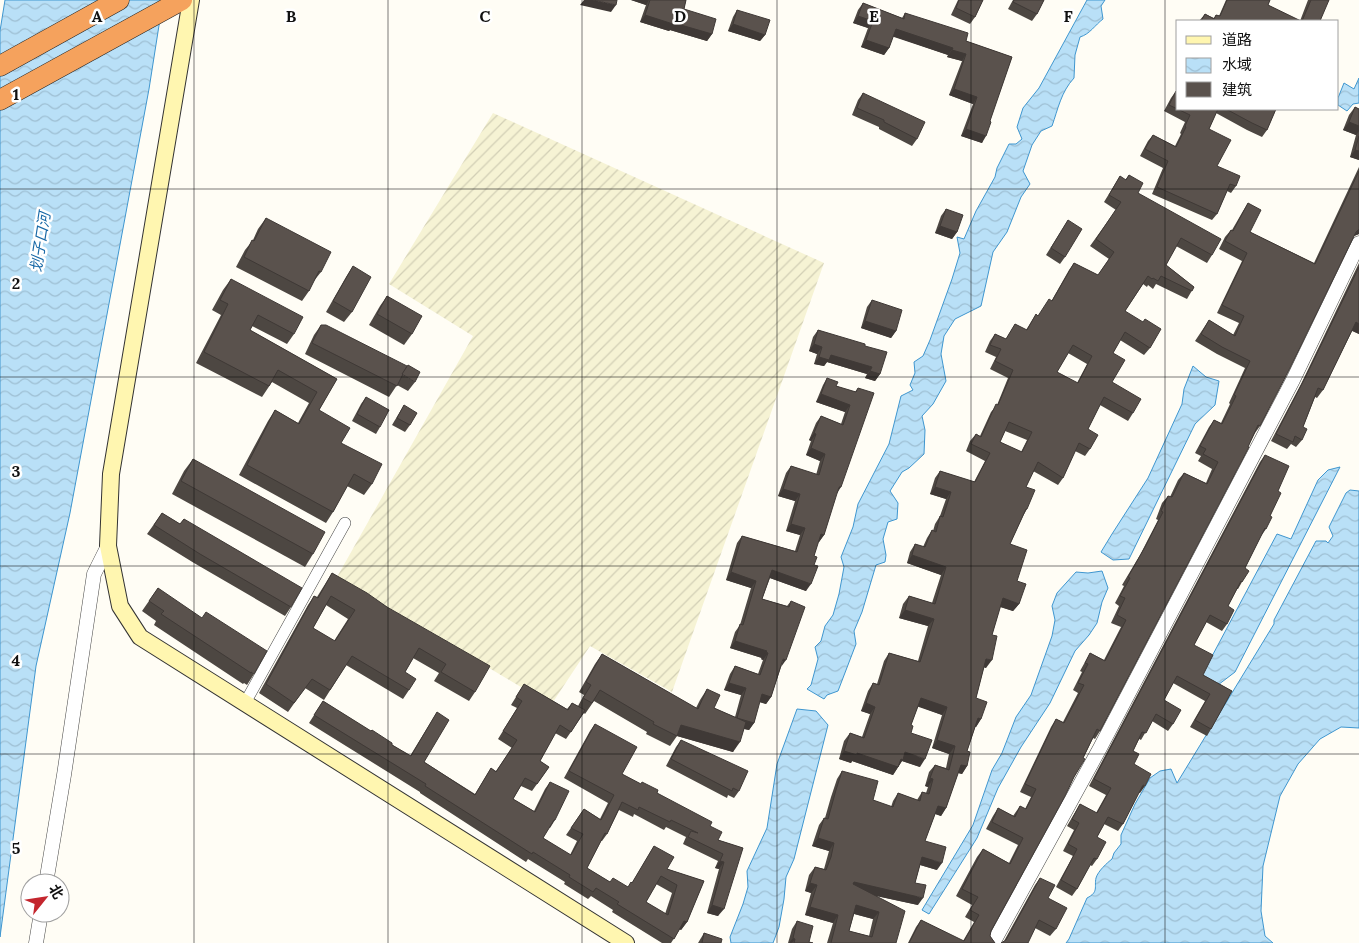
<svg xmlns="http://www.w3.org/2000/svg" width="1359" height="943" viewBox="0 0 1359 943" font-family="Lora,'Noto Sans SC',serif">
  <style>
    .farmland { fill: url(#farmland-furrows) }
    .water { fill: url(#water-waves); stroke: #3f96cf }
    .lines { fill: none; stroke-linecap: round; stroke-linejoin: round }
    .minor-casing { stroke: #444; stroke-width: 12 }
    .tertiary-casing { stroke: #444; stroke-width: 15 }
    .secondary-casing { stroke: #333; stroke-width: 18 }
    .motorway-casing { stroke: #222; stroke-width: 21 }
    .minor { stroke: #fff; stroke-width: 11 }
    .tertiary { stroke: #fff; stroke-width: 14 }
    .secondary { stroke: #fff6b0; stroke-width: 16 }
    .motorway { stroke: #f5a25d; stroke-width: 20 }
    .wall { fill: #4d4742; fill-rule: evenodd }
    .shaded-wall { fill: #3f3936 }
    .building { fill: #5a524d; stroke: #3f3936; fill-rule: evenodd }
    .grid { fill: none; stroke: #111; stroke-width: 1; stroke-opacity: 0.55 }
    .labels { text-anchor: middle; dominant-baseline: central; stroke-width: 5; stroke-linejoin: round; paint-order: stroke }
    .water-label { font-size: 15px; font-style: italic; fill: #1768a6; stroke: #fff }
    .grid-label { font-size: 16px; text-anchor: middle; font-weight: bold; fill: #111; stroke: #fff; stroke-width: 5; stroke-linejoin: round; paint-order: stroke }
  </style>
  <defs>
    <pattern id="farmland-furrows" width="10" height="10" patternUnits="userSpaceOnUse" patternTransform="scale(1.25)"><rect width="10" height="10" fill="#f6f3d4"/><path d="M-1 1l2-2M0 10L10 0M9 11l2-2" fill="none" stroke="#d2cfb5"/></pattern>
    <pattern id="water-waves" width="16" height="10" patternUnits="userSpaceOnUse" patternTransform="scale(1.25)"><rect width="16" height="10" fill="#b9e0f7"/><path d="M0 5q4-4 8 0t8 0" fill="none" stroke="#9ebfd3"/></pattern>
  </defs>
  <rect width="100%" height="100%" fill="#fffdf5"/>
  <polygon class="farmland" points="493,113 824,263 672,692 590,646 551,705 337,577 473,336 389,284"/>
  <g class="water">
    <polygon points="5,0 163,0 149,89 70,513 36,666 0,937 0,31"/>
    <path d="M1087 0H1105L1101 6 1103 19C1095 25 1090 34 1080 37L1075 55 1074 78C1061 92 1058 109 1052 126L1041 131 1032 145 1023 171 1030 184 1021 197 1007 232 993 252 981 306 955 319 944 336 941 354 946 381 933 404 922 416 925 430 924 454 909 468 902 472 890 491 898 503 897 519 888 522 883 539 886 555 885 562 876 565 862 612 854 631 856 644 838 691 827 695 824 699 807 689 811 685 818 659 815 647 821 641 825 626 833 615 839 594 844 567 841 557 853 527 858 504 889 444 901 396 913 390 910 385 915 373 914 362 923 356 930 340 952 279 960 253 957 237 964 239 976 211 995 177 997 168 1009 144H1016L1022 139 1017 127 1023 108 1039 88Z"/>
    <polygon points="1359,78 1359,103 1353,104 1347,111 1338,105 1338,98 1344,83 1354,89"/>
    <polygon points="1193,366 1206,377 1219,381 1215,405 1195,424 1129,559 1113,560 1101,552 1112,534 1148,478 1182,404 1184,389"/>
    <polygon points="1340,467 1235,672 1214,688 1202,675 1277,534 1291,539 1318,480 1328,470"/>
    <path d="M1350 490 1359 491V728L1341 727 1320 739 1298 764 1280 796 1263 866 1261 911 1265 936 1273 943H1066L1069 939 1087 898C1099 892 1094 887 1096 878 1098 871 1107 863 1112 859L1114 853 1121 844V835L1135 804 1150 778 1160 771 1171 769 1177 783 1274 624V620L1316 541H1326L1328 543 1333 536 1329 527 1346 493Z"/>
    <polygon points="1102,571 1108,588 1102,602 1097,623 1089,635 1075,651 1050,703 1021,747 998,788 977,838 929,914 922,910 973,825 992,770 1002,753 1016,717 1031,695 1052,636 1055,620 1052,606 1057,593 1076,572 1088,573"/>
    <polygon points="797,709 816,711 828,725 794,859 786,877 784,899 779,927 773,943 731,943 730,937 743,904 748,887 747,871 767,828 777,764"/>
  </g>
  <g class="lines">
    <defs>
      <polyline id="minor" points="245,703 345,523"/>
      <g id="tertiary">
        <polyline points="46,883 64,775 94,574 108,546"/>
        <polyline points="36,943 41,913"/>
        <polyline points="993,943 1100,748 1293,380 1359,243"/>
      </g>
      <polyline id="secondary" points="191,0 111,474 108,546 120,606 140,637 626,943"/>
      <g id="motorway">
        <polyline points="0,66 119,0"/>
        <polyline points="0,100 182,0"/>
      </g>
    </defs>
    <use href="#minor" class="minor-casing"/>
    <use href="#tertiary" class="tertiary-casing"/>
    <use href="#secondary" class="secondary-casing"/>
    <use href="#motorway" class="motorway-casing"/>
    <use href="#minor" class="minor"/>
    <use href="#tertiary" class="tertiary"/>
    <use href="#secondary" class="secondary"/>
    <use href="#motorway" class="motorway"/>
  </g>
  <g class="wall">
    <polygon points="631,0 686,0 684,9 712,34 707,41 670,30 669,31 640,22 646,5"/>
    <polygon points="958,0 983,0 975,17 970,24 951,15"/>
    <polygon points="1013,0 1044,0 1037,14 1032,21 1008,9"/>
    <polygon points="1226,0 1270,0 1268,5 1300,21 1308,0 1329,0 1327,3 1320,21 1199,21 1205,14 1214,18 1216,15 1219,16"/>
    <polygon points="863,3 902,18 905,13 966,41 1012,57 982,143 961,136 973,104 949,95 962,61 947,57 948,55 893,36 889,48 884,55 861,47 868,28 853,23 858,10"/>
    <polygon points="737,10 765,35 760,41 728,31 733,17"/>
    <polygon points="1176,91 1178,109 1276,109 1267,130 1262,137 1247,130 1216,113 1209,129 1217,166 1236,186 1231,193 1227,191 1217,214 1212,220 1152,194 1163,168 1140,156 1148,141 1153,135 1175,146 1181,134 1180,133 1185,122 1164,111 1171,98"/>
    <polygon points="863,93 917,139 912,146 879,129 879,127 852,115 858,100"/>
    <polygon points="1355,107 1359,109 1359,160 1350,157 1356,135 1343,130 1349,115"/>
    <polygon points="1359,167 1359,234 1354,236 1260,426 1255,433 1100,731 1095,739 1093,738 1074,777 991,931 990,936 995,943 908,943 916,927 921,920 963,941 974,922 965,917 972,905 956,896 977,857 983,849 1009,863 1018,845 986,829 993,816 998,808 1013,816 1020,806 1025,809 1031,797 1020,792 1051,727 1056,719 1063,722 1078,693 1073,690 1082,672 1080,671 1090,653 1104,660 1121,627 1111,623 1119,606 1115,603 1124,586 1122,585 1140,555 1158,520 1156,519 1162,503 1168,496 1170,497 1178,480 1184,473 1206,483 1212,469 1198,461 1201,456 1195,453 1209,427 1214,420 1221,423 1230,404 1229,403 1245,368 1217,354 1195,341 1209,320 1233,335 1239,323 1217,313 1242,261 1219,249 1225,237 1231,230 1232,230 1243,211 1248,203 1250,232 1314,263"/>
    <path d="M1129 175 1138 193 1212 255 1207 263 1176 246 1166 265 1194 287 1187 299 1156 284 1153 289 1148 285 1147 287 1143 284 1125 311 1150 348 1144 355 1120 340 1113 353 1112 382 1133 413 1128 421 1100 405 1088 429 1090 449 1085 456 1075 451 1063 478 1058 485 1033 471 1026 487 1027 509 1023 516 1010 544 1017 581 1019 604 1013 611 1000 607 992 635 986 668 984 667 976 698 981 719 976 727H975L967 751V766L962 774 958 773 946 808 941 816 935 814 925 841 937 870 920 865 915 883 918 905 877 896 896 943H827L833 923 805 915 811 893 805 891 809 875 815 867 824 869 829 851 812 846 819 825 824 818H825L831 797 837 779 842 771 873 800 891 807 893 801 898 793 917 800 922 792 926 793 928 787 925 786 929 772 935 765 946 768 949 754 932 748 942 715 918 706 911 725V733L920 767 902 761 893 775 852 761 851 763 839 759 844 741 850 733 862 737 870 714 861 711 868 691 873 683 877 684 884 661 889 653 918 661 928 626 899 618 903 604 909 596 932 603 941 575 907 563 910 552 915 544 923 547 927 538 932 530 933 531 935 524 940 516 946 499 930 494 935 478 940 471 974 482 985 461 966 451 970 441 976 434 980 436 991 412 997 405 1008 378 990 369 996 357 985 352 990 341 995 334 1006 339 1015 324 1026 330 1036 314 1038 316 1052 300 1069 270 1074 263 1098 275 1109 259 1090 246 1116 210 1104 202 1120 176 1125 180ZM1068 353 1087 364 1077 383 1057 372ZM1005 431 1027 440 1021 452 1000 442ZM854 914 873 919 869 936 849 931Z"/>
    <polygon points="946,209 957,232 952,239 935,233 941,216"/>
    <polygon points="266,218 321,272 313,282 309,291 302,301 236,267 245,250 253,240 258,229"/>
    <polygon points="1068,220 1065,257 1060,264 1046,255"/>
    <polygon points="1359,263 1359,334 1352,331 1323,390 1317,398 1315,397 1303,427 1302,440 1296,447 1291,444 1287,449 1271,441 1301,384"/>
    <polygon points="353,266 352,312 344,322 326,312 346,277"/>
    <polygon points="231,279 294,334 287,344 252,326 250,330 337,379 319,410 341,443 372,484 364,495 347,486 333,512 326,523 239,475 268,421 275,410 298,423 309,403 272,382 262,397 196,363 221,315 212,310 223,290"/>
    <polygon points="387,296 412,334 404,345 369,325 380,306"/>
    <polygon points="872,300 896,331 891,338 861,328 867,307"/>
    <polygon points="321,325 415,382 408,391 397,385 389,397 305,354 314,335"/>
    <polygon points="818,330 865,346 880,374 875,381 865,378 867,374 827,362 824,366 814,364 817,354 809,351 813,337"/>
    <path d="M827 378 836 386 855 392 858 388 836 494 824 535 819 542H818L814 556V565L806 591 770 578 762 599 787 606 791 601 781 667 771 697 766 704 759 702 754 723 749 730 744 729 733 752 677 736 670 746 646 734 647 732 594 701 585 714 584 713 566 739 555 733 540 761 549 767 532 791 521 786 513 799 534 811 545 789 550 782 555 820 550 828 549 827 543 838 570 855 577 841 566 835 584 809 600 819 608 803 564 778 590 731 595 724 622 774 657 793 710 826 718 840 743 848 718 916 707 913 719 869 715 868 718 861 683 844 686 837 666 827 664 830 634 814 633 817 619 810 607 834 602 841H601L587 868 610 882 628 887 632 883 654 846 667 869 704 881 687 922 681 930 680 929 671 943H662L612 912 613 910 591 896 588 899 564 884 565 882 528 859 526 862 420 793V792L309 723 323 701 410 756 437 712 424 762 475 794 491 768 496 771 512 748 498 739 517 708 511 705 524 684 567 709 572 703 578 706 584 695 579 692 595 664 602 654 696 708 700 700 707 689 714 708 735 717 741 695 724 690 730 674 735 666 758 674 763 660 761 659 762 658 730 648 735 632 740 625 751 588 726 580 737 543 742 536 795 551 800 535 786 531 795 501 778 496 786 473 791 466 816 475 820 461 806 455 811 441 809 440 816 423 821 416 841 424 845 412 816 402 823 385ZM656 884 672 893 665 914 646 902Z"/>
    <polygon points="366,397 380,427 376,434 352,421 361,404"/>
    <polygon points="404,405 410,425 405,432 392,425"/>
    <polygon points="1265,455 1278,491 1266,529 1261,536 1245,568 1242,582 1238,589 1237,589 1228,606 1227,624 1222,631 1206,622 1194,645 1203,675 1232,691 1211,729 1207,736 1190,727 1205,701 1173,683 1164,700 1173,724 1168,731 1152,721 1141,740 1139,739 1133,751 1134,764 1140,793 1139,792 1123,824 1118,831 1104,824 1097,837 1097,859 1092,866 1090,865 1077,889 1072,896 1056,887 1073,856 1063,851 1074,830 1067,826 1080,804 1096,813 1106,795 1089,786 1260,462"/>
    <polygon points="193,459 313,554 305,567 172,494 184,471"/>
    <polygon points="162,513 180,524 184,519 291,607 285,616 194,563 147,534"/>
    <path d="M332 573 387 607 475 692 469 701 434 681 439 673 413 658 405 672 409 690 403 699 346 665 324 700 305 688 288 712 259 693 308 605 314 596 317 597ZM326 605 348 619 334 641 313 628Z"/>
    <polygon points="158,588 254,674 247,685 244,683 243,684 154,625 156,621 142,611"/>
    <polygon points="681,740 739,791 734,798 728,795 727,798 666,766 676,747"/>
    <polygon points="1040,878 1048,898 1056,929 1050,936 1035,928 1004,941 1035,885"/>
    <polygon points="797,921 809,942 813,943 788,943 792,929"/>
    <polygon points="704,933 721,943 698,943"/>
  </g>
  <g class="shaded-wall">
    <polygon points="584,0 593,0 616,5 611,12 580,5"/>
    <polygon points="631,0 649,0 646,5"/>
    <polygon points="645,15 674,23 712,34 707,41 670,30 669,31 640,22"/>
    <polygon points="858,16 873,21 868,28 853,23"/>
    <polygon points="733,24 765,35 760,41 728,31"/>
    <polygon points="896,29 953,48 948,55 891,36"/>
    <polygon points="866,40 889,48 884,55 861,47"/>
    <polygon points="952,50 966,54 962,61 947,57"/>
    <polygon points="954,89 977,97 973,104 949,95"/>
    <polygon points="1349,122 1359,126 1359,131 1356,135 1343,130"/>
    <polygon points="966,129 986,136 982,143 961,136"/>
    <polygon points="1355,150 1359,151 1359,160 1350,157"/>
    <polygon points="940,226 957,232 952,239 935,233"/>
    <polygon points="1359,229 1359,234 1354,236"/>
    <polygon points="865,321 896,331 891,338 861,328"/>
    <polygon points="1356,322 1359,324 1359,334 1351,330"/>
    <polygon points="814,344 822,347 817,354 809,351"/>
    <polygon points="831,355 872,367 867,374 827,362 824,366 814,364 819,357"/>
    <polygon points="870,371 880,374 875,381 865,378"/>
    <polygon points="821,394 850,405 845,412 816,402"/>
    <polygon points="814,433 816,434 811,441 809,440"/>
    <polygon points="811,448 825,454 820,461 806,455"/>
    <polygon points="839,487 841,487 836,495"/>
    <polygon points="935,487 951,492 946,499 930,494"/>
    <polygon points="783,489 800,494 795,501 778,496"/>
    <polygon points="791,524 805,528 800,535 786,531"/>
    <polygon points="821,534 824,535 819,542 816,541"/>
    <polygon points="912,555 946,567 941,575 907,563"/>
    <polygon points="772,570 811,584 806,591 767,577"/>
    <polygon points="731,572 756,581 751,588 726,580"/>
    <polygon points="1003,598 1019,604 1013,611 998,606"/>
    <polygon points="905,610 934,619 928,626 899,618"/>
    <polygon points="735,641 767,651 762,658 730,648"/>
    <polygon points="766,652 768,653 763,660 761,659"/>
    <polygon points="783,659 786,660 781,667"/>
    <polygon points="986,659 992,660 986,668 980,666"/>
    <polygon points="729,683 746,688 741,695 724,690"/>
    <polygon points="762,694 771,697 766,704 757,701"/>
    <polygon points="921,698 947,707 942,715 916,706"/>
    <polygon points="866,703 875,707 870,714 861,711"/>
    <polygon points="978,718 981,719 976,727 972,726"/>
    <polygon points="737,719 754,723 749,730 732,726"/>
    <polygon points="681,725 740,742 733,752 677,736"/>
    <polygon points="937,740 955,746 949,754 932,748"/>
    <polygon points="844,751 857,753 905,752 925,759 920,767 902,761 893,775 852,761 851,763 839,759"/>
    <polygon points="961,765 967,766 962,774 955,772"/>
    <polygon points="930,778 933,779 928,787 925,786"/>
    <polygon points="1143,785 1145,786 1140,793 1138,792"/>
    <polygon points="938,806 946,808 941,816 933,813"/>
    <polygon points="818,838 834,843 829,851 812,846"/>
    <polygon points="922,857 942,863 937,870 917,864"/>
    <polygon points="720,861 724,862 719,869 715,868"/>
    <polygon points="854,882 923,898 918,905 848,890"/>
    <polygon points="810,883 817,885 811,893 805,891"/>
    <polygon points="712,905 724,909 718,916 707,913"/>
    <polygon points="856,905 879,912 873,919 851,913"/>
    <polygon points="810,907 838,915 833,923 805,915"/>
    <polygon points="684,921 687,922 681,930 679,929"/>
    <polygon points="793,938 795,939 792,943 789,943"/>
  </g>
  <g class="building">
    <polygon points="593,0 617,0 616,5"/>
    <polygon points="650,0 686,0 684,9 716,19 712,34 674,23 673,24 645,15"/>
    <polygon points="959,0 983,0 975,17 956,8"/>
    <polygon points="1014,0 1044,0 1037,14 1013,2"/>
    <polygon points="1227,0 1270,0 1268,5 1301,21 1201,21 1205,14 1214,19 1216,15 1220,16"/>
    <polygon points="1311,0 1329,0 1320,21 1302,21"/>
    <polygon points="863,3 904,19 905,13 968,33 966,41 1012,57 990,121 991,122 986,136 966,129 977,97 954,89 966,54 952,50 953,48 896,29 889,48 866,40 873,21 858,16"/>
    <polygon points="737,10 770,20 765,35 733,24"/>
    <polygon points="1176,91 1178,92 1178,109 1218,109 1209,129 1231,140 1217,166 1240,176 1236,186 1230,184 1217,214 1157,187 1168,161 1145,149 1153,135 1176,147 1186,127 1185,126 1190,115 1169,105"/>
    <polygon points="863,93 925,122 917,139 884,122 884,120 857,108"/>
    <polygon points="1355,107 1359,109 1359,126 1349,122"/>
    <polygon points="1226,109 1276,109 1267,130 1252,123"/>
    <polygon points="1359,136 1359,151 1355,150"/>
    <polygon points="1359,171 1359,229 1356,232 1290,368 1260,426 1258,425 1248,447 1249,447 1100,731 1097,729 1083,758 1085,759 1074,777 1065,796 991,931 990,936 995,943 909,943 921,920 964,941 979,915 970,910 978,897 962,889 983,849 1010,864 1023,838 992,822 998,808 1015,817 1020,806 1026,809 1036,789 1025,784 1056,719 1064,723 1084,685 1078,683 1088,664 1085,663 1090,653 1105,661 1126,620 1117,615 1125,598 1120,596 1130,578 1128,577 1145,547 1163,512 1161,511 1168,496 1172,497 1184,473 1207,484 1218,462 1203,454 1206,449 1200,446 1214,420 1222,424 1236,396 1234,395 1250,361 1222,347 1201,334 1209,320 1235,336 1244,316 1222,305 1247,253 1225,241 1231,230 1233,231 1248,203 1261,210 1250,232 1315,264"/>
    <path d="M1129 175 1143 183 1138 193 1221 239 1212 255 1181 238 1166 265 1194 287 1192 291 1161 276 1158 281 1153 278 1152 279 1148 276 1125 311 1143 322 1145 319 1161 329 1150 348 1125 332 1113 353 1125 360 1112 382 1141 399 1133 413 1104 397 1088 429 1098 435 1090 449 1079 443 1063 478 1038 462 1026 487 1035 490 1027 509H1026L1010 544 1027 550 1017 581 1026 584 1019 604 1003 598 992 635 997 636 992 660 986 659 976 698 987 702 981 719 978 718 967 751 970 752 967 766 961 765 946 808 938 806 925 841 946 847 942 863 922 857 915 883 926 885 923 898 854 882 853 884 905 911 896 943H831L838 915 810 907 817 885 810 883 815 867 826 870 831 857 834 843 818 838 824 818 828 819 836 790 842 771 878 781 873 800 893 807 898 793 920 801 922 792 929 794 933 779 930 778 935 765 949 770 955 746 937 740 947 707 921 698 911 725 913 726 911 733 932 740 925 759 905 752 903 760 901 759 898 767 857 753V755L844 751 850 733 864 738 875 707 866 703 873 683 879 685 889 653 920 662 934 619 905 610 909 596 935 604 946 567 912 555 915 544 925 547 932 530 936 532 940 516 943 517 951 492 935 487 940 471 975 482 990 453 971 444 976 434 981 437 996 404 998 405 1013 370 995 361 1001 349 990 345 995 334 1006 339 1015 324 1027 330 1036 314 1038 316 1049 299 1052 301 1074 263 1098 275 1114 252 1096 239 1121 202 1109 195 1120 176 1126 180ZM1073 345 1092 356 1078 383 1057 372ZM1009 422 1032 432 1022 452 1000 442ZM856 905 879 912 872 937 849 931Z"/>
    <polygon points="946,209 963,215 957,232 940,226"/>
    <polygon points="266,218 331,252 321,272 319,271 309,291 244,257 252,240 254,241"/>
    <polygon points="1068,220 1082,229 1065,257 1051,248"/>
    <polygon points="353,266 371,277 352,312 333,301"/>
    <polygon points="1359,267 1359,324 1356,322 1323,390 1318,388 1303,427 1307,429 1302,440 1295,436 1293,442 1276,434 1306,376"/>
    <polygon points="231,279 303,317 294,334 258,315 250,330 337,379 319,410 350,428 341,443 382,464 372,484 354,474 333,512 247,465 275,410 299,424 317,392 278,370 269,386 204,352 228,304 220,300"/>
    <polygon points="387,296 422,316 412,334 377,314"/>
    <polygon points="872,300 902,310 896,331 865,321"/>
    <polygon points="321,325 326,325 407,366 397,386 312,343"/>
    <polygon points="818,330 865,344 865,346 887,352 880,374 870,371 872,367 831,355 829,360 819,357 822,347 814,344"/>
    <polygon points="408,365 420,372 415,382 402,374"/>
    <polygon points="827,378 838,382 836,386 856,392 858,388 874,393 841,487 839,487 824,535 821,534 814,556 817,557 814,565 818,566 811,584 772,570 762,599 789,607 791,601 805,607 786,660 783,659 771,697 762,694 754,723 737,718 746,688 729,683 735,666 760,675 768,653 766,652 767,651 735,641 740,624 743,625 756,581 731,572 742,536 797,552 805,528 791,524 800,494 783,489 791,466 819,475 825,454 811,448 816,434 814,433 821,416 843,425 850,405 821,394"/>
    <polygon points="366,397 389,410 380,427 357,414"/>
    <polygon points="404,405 417,413 410,425 397,418"/>
    <polygon points="1265,455 1289,466 1278,491 1281,493 1270,516 1272,517 1266,529 1265,528 1245,568 1249,571 1242,582 1241,581 1228,606 1234,610 1227,624 1210,615 1194,645 1213,655 1203,675 1232,691 1211,729 1195,720 1210,694 1177,676 1164,700 1181,710 1173,724 1156,714 1146,733 1142,732 1133,751 1139,754 1134,764 1151,774 1145,786 1143,785 1123,824 1108,817 1097,837 1106,842 1097,859 1094,858 1077,889 1061,880 1077,849 1068,844 1079,823 1072,819 1080,804 1097,813 1111,788 1094,779"/>
    <polygon points="193,459 325,532 313,554 181,481"/>
    <polygon points="162,513 180,524 184,519 302,588 291,607 200,554 154,525"/>
    <path d="M332 573 367 593 387 607 490 666 475 692 441 672 446 664 419 648 405 672 416 679 409 690 352 656 330 690 312 679 294 703 266 684 314 596 318 598ZM331 596 355 610 335 641 313 628Z"/>
    <polygon points="158,588 202,618 206,612 267,651 254,674 251,672 251,673 161,614 164,611 149,601"/>
    <polygon points="602,654 698,709 707,689 720,695 714,708 746,722 740,742 681,725 677,736 653,724 654,722 600,690 592,703 583,698 591,685 586,682"/>
    <path d="M524 684 568 710 572 703 585 710 571 732 560 725 540 761 549 767 537 784 525 778 513 799 535 812 550 782 569 791 555 820H554L543 838 571 855 583 834 571 828 584 809 601 820 614 795 569 771 595 724 637 747 622 774 641 784 642 782 658 790 657 793 712 822 710 826 722 832 718 840 743 848 724 909 712 905 724 862 720 861 723 854 688 837 691 831 698 833 671 820 670 822 639 807 638 810 622 802 607 834 605 833 587 868 610 882 613 878 628 887 631 882 632 883 654 846 674 857 667 869 704 881 687 922 684 921 674 939 617 904 619 902 596 888 593 892 569 877 570 875 533 852 532 854 425 786 426 784 314 715 323 701 371 731 372 730 392 743V745L411 756 437 712 449 720 424 762 475 795 491 768 496 772 517 740 503 731 522 701 516 697ZM661 876 677 885 668 915 646 902Z"/>
    <polygon points="681,740 748,771 739,791 733,788 732,791 671,759"/>
    <polygon points="1040,878 1055,885 1048,898 1067,908 1056,929 1039,920 1028,943 1001,943 1006,940"/>
    <polygon points="797,921 813,926 809,942 813,943 794,943 795,939 793,938"/>
    <polygon points="704,933 722,939 721,943 702,943"/>
  </g>
  <path class="grid" d="M194 0V943M388 0V943M582 0V943M777 0V943M971 0V943M1165 0V943M0 189H1359M0 377H1359M0 566H1359M0 754H1359"/>
  <g class="labels">
    <g class="water-label">
      <text transform="translate(40 242) rotate(-81)">划子口河</text>
    </g>
  </g>
  <g class="grid-label">
    <text x="97" y="22">A</text>
    <text x="291" y="22">B</text>
    <text x="485" y="22">C</text>
    <text x="680" y="22">D</text>
    <text x="874" y="22">E</text>
    <text x="1068" y="22">F</text>
    <text x="16" y="100">1</text>
    <text x="16" y="289">2</text>
    <text x="16" y="477">3</text>
    <text x="16" y="666">4</text>
    <text x="16" y="854">5</text>
  </g>
  <rect x="1176" y="20" width="162" height="90" fill="#ffffff" stroke="#a0a0a0"/>
  <rect x="1186" y="36" width="25" height="8" fill="#fff6b0" stroke="#a0a0a0"/>
  <text x="1222" y="45" font-size="15" fill="#111111">道路</text>
  <rect x="1186" y="58" width="25" height="15" fill="url(#water-waves)" stroke="#a0a0a0"/>
  <text x="1222" y="70" font-size="15" fill="#111111">水域</text>
  <rect x="1186" y="82" width="25" height="15" fill="#5a524d" stroke="#a0a0a0"/>
  <text x="1222" y="95" font-size="15" fill="#111111">建筑</text>
  <g transform="translate(45 898) rotate(60)"><circle r="24" fill="#ffffff" stroke="#a0a0a0"/>
  <path d="M0-4L9 19L0 12L-9 19Z" fill="#c4262e"/>
  <text y="-8" font-size="14" font-weight="bold" text-anchor="middle" fill="#111111">北</text>
  </g>
</svg>
